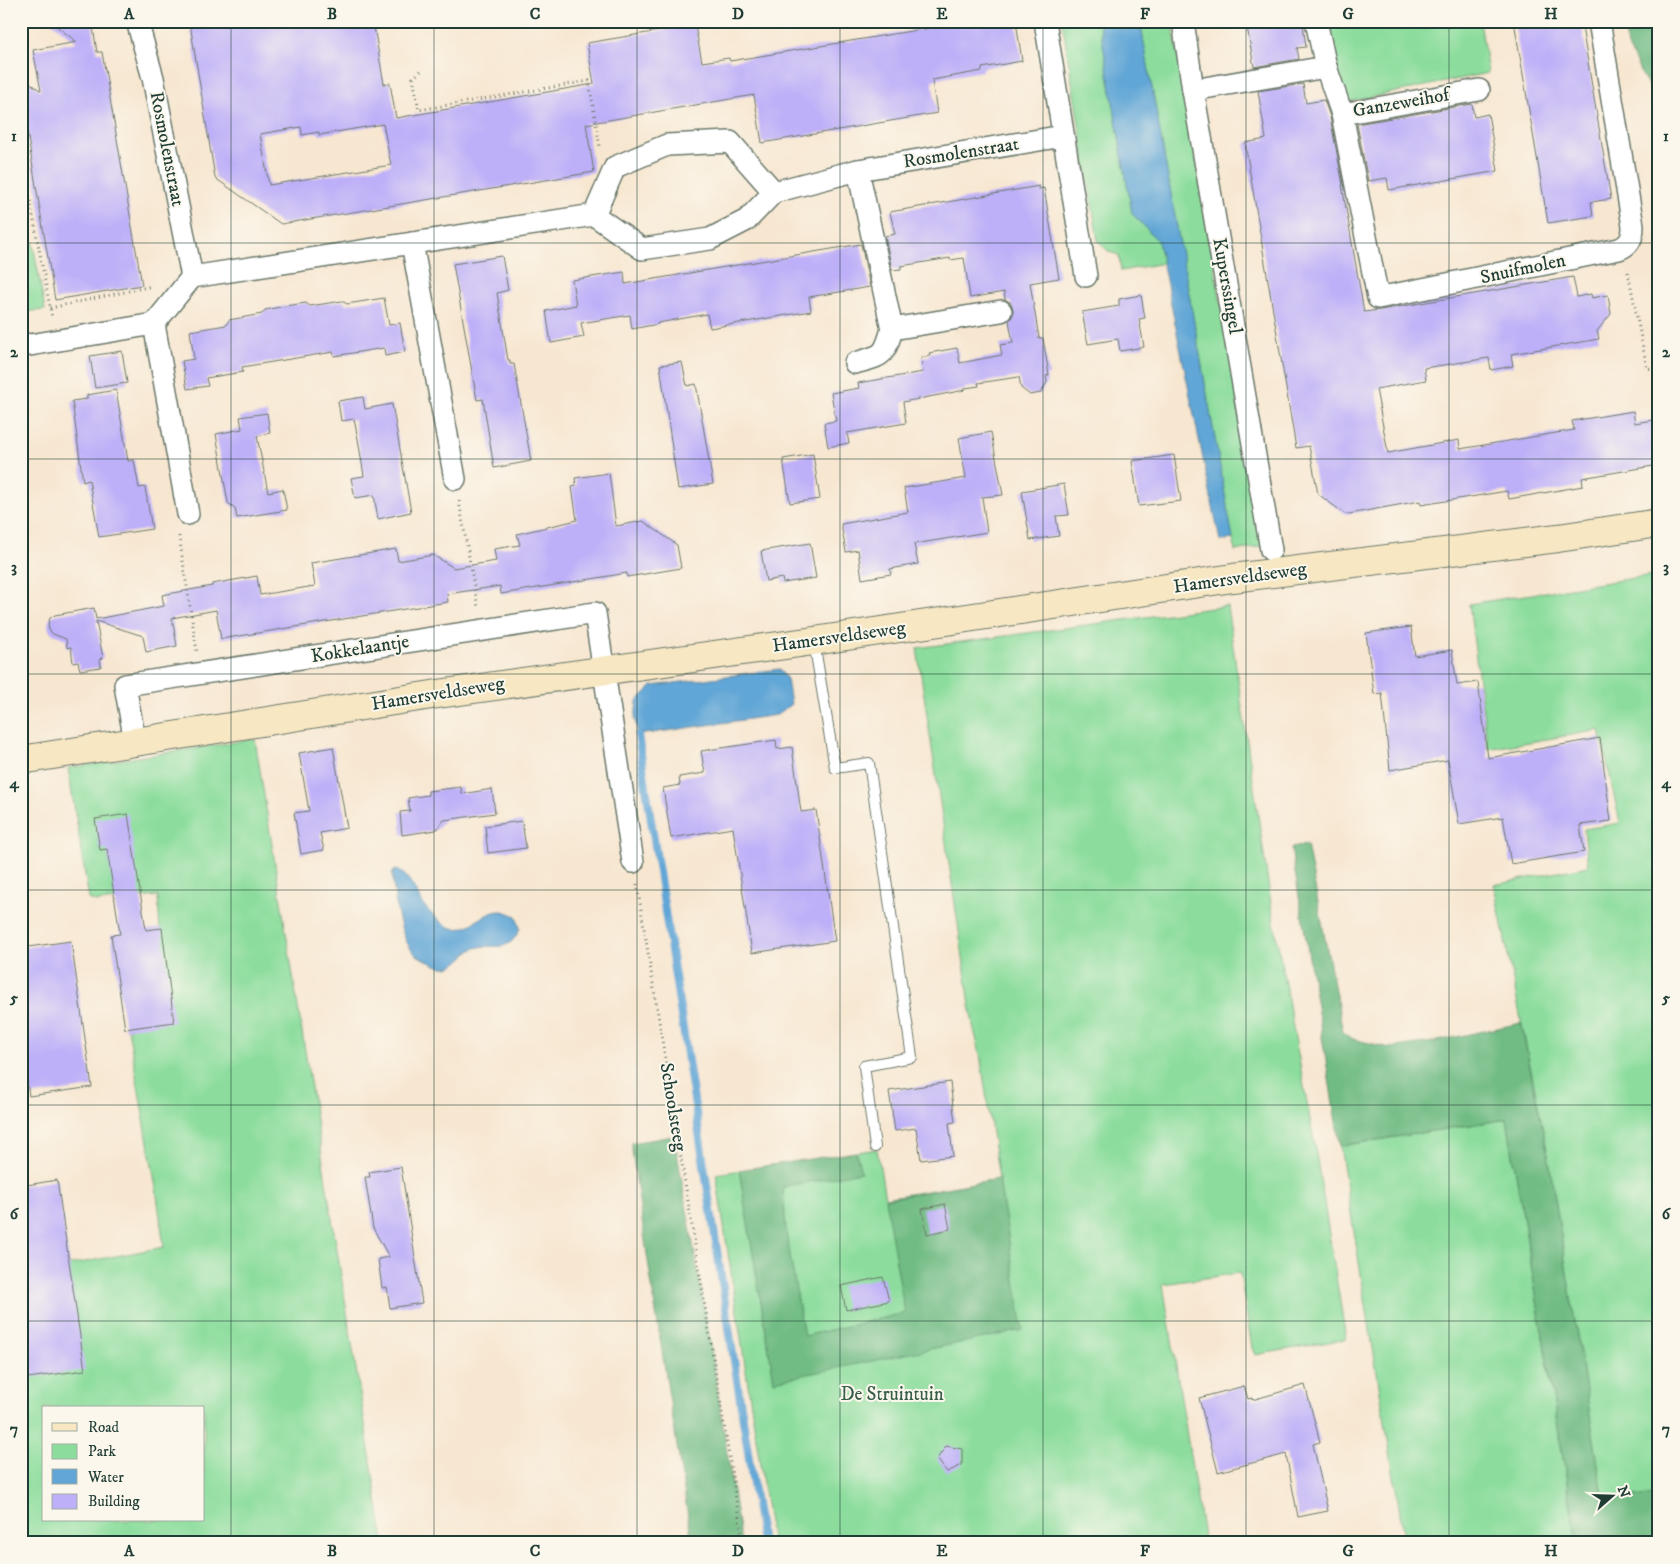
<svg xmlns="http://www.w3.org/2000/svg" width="1680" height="1564" viewBox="0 0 1680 1564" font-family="'IM FELL DW Pica',serif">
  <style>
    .green { fill: #8cdd9d; stroke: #568d68; fill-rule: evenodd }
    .forest { fill: #71bc84; stroke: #487c5c }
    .water { fill: #61a6d6; stroke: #407285 }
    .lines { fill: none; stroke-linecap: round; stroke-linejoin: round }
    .stream { stroke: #61a6d6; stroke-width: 8 }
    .building { fill: #bdaff8; fill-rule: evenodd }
    .lane-casing { stroke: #6b786b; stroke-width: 12 }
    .street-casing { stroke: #6b786b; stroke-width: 24 }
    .secondary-casing { stroke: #6b786b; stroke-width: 30 }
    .path { stroke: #6b786b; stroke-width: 3; stroke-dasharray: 1 4; stroke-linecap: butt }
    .lane { stroke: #fff; stroke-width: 10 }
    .street { stroke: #fff; stroke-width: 21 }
    .secondary { stroke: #f7e8c3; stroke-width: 28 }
    .grid { fill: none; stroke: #1f3d34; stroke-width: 1; stroke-opacity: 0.55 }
    .labels { text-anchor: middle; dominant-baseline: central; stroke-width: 4; stroke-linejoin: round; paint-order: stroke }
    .street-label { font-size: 19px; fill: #1f3d34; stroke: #fbf7ec }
    .park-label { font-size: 19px; fill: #355d49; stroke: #fbf7ec }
    .neatline { fill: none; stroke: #1f3d34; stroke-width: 2 }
    .grid-label { font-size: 16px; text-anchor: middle; font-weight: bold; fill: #1f3d34 }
  </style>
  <rect width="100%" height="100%" fill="#fbf7ec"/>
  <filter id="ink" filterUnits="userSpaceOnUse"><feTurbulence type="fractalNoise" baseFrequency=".02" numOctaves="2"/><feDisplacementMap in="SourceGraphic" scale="10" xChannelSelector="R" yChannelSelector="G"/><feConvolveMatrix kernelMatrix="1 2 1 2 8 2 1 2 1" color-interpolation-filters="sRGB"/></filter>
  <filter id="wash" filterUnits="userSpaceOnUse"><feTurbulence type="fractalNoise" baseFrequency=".0096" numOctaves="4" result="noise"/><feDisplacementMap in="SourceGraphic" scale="20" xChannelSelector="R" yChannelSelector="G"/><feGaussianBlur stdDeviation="1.12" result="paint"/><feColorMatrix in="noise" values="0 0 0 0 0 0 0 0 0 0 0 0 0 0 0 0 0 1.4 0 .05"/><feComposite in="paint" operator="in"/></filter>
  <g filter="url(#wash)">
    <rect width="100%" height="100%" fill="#f7e7d1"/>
    <g class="green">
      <polygon points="1062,21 1099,21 1132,213 1158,241 1163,263 1121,271 1119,255 1109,252 1098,241"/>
      <polygon points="1140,21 1172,21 1263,546 1235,551"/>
      <polygon points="1330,21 1480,21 1488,73 1343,103"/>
      <polygon points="21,177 45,310 21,312"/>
      <polygon points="1659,574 1659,1493 1604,1502 1548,1155 1494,885 1588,866 1584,829 1620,823 1600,730 1488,749 1469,604"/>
      <polygon points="1227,606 1274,923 1315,1147 1346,1339 1255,1355 1252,1348 1240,1273 1163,1284 1204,1543 772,1543 716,1174 877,1149 885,1198 999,1179 980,1054 973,1025 917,648"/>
      <path d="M255 739 384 1543H21V1274L164 1247 156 1188 128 1029 164 1011 158 896 96 902 89 899 68 768ZM44 1408H204V1520H44Z"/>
      <polygon points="1507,1119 1577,1543 1383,1543 1404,1538 1340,1146"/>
    </g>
    <g class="forest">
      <polygon points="1626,21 1659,21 1659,114 1653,93 1641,73 1626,42"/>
      <polygon points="1307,845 1343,1032 1353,1039 1389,1048 1433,1042 1521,1023 1548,1155 1604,1502 1659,1493 1659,1543 1577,1543 1507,1119 1340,1146 1291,848"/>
      <path d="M674 1136 710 1341 741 1543H692C672 1409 649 1277 631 1143Z"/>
      <polygon points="856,1152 861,1172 783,1187 786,1231 804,1336 905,1313 885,1199 999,1179 1023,1330 774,1381 739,1170"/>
    </g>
    <g class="water">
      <polygon points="1099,21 1140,21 1233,539 1220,541 1158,241 1132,213"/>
      <polygon points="779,669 787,679 791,704 777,715 638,735 635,719 637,701 652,686"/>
      <path d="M396 870C410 873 418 899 427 909 433 916 443 925 452 928 468 933 483 911 501 911 506 911 511 914 516 916L520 928C510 953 498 944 479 947 466 949 460 966 447 967 440 968 431 963 425 960 422 958 418 956 415 954 398 937 395 896 392 873Z"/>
    </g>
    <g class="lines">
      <polyline class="stream" points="638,735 762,1543"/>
    </g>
    <g id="blocks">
      <g class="building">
        <polygon points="50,21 92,21 97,52 102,52 142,285 55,300 21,96 21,76 41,91 33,50 77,42"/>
        <path d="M205 21H373L384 84 390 83 396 118 594 84 587 43 695 25 702 62 729 58 730 61 929 28 928 21H1016L1022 61 982 68V71L932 80 937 113 762 143 754 95 649 113 586 124 594 172 281 224 215 178 190 24ZM383 124 391 165 269 185 260 134 301 127 302 135 319 132V135Z"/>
        <polygon points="1246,21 1292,21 1293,26 1303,24 1306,47 1297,48 1299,59 1254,67"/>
        <polygon points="1514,21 1581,21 1611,199 1591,202 1593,216 1548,223"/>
        <polygon points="1303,84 1306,103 1324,100 1330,117 1343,185 1342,185 1364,312 1380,310 1573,277 1577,297 1591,294 1592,298 1608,295 1611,314 1597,331 1599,339 1511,354 1513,366 1491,370 1489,358 1424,368 1426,380 1376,389 1388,453 1459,440 1460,449 1574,430 1572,421 1633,411 1635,423 1659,419 1659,465 1582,478 1583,486 1509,499 1507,491 1421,505 1420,501 1349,514 1345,514 1318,494 1309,446 1296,448 1245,143 1266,139 1258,91"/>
        <polygon points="1472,104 1474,117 1488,114 1498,171 1389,190 1387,178 1368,181 1357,124"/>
        <polygon points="1039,186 1039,189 1044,188 1059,278 1030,283 1039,338 1043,338 1049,375 1046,376 1047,382 1041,393 1030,395 1021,388 1019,377 978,383 979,386 965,388 965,390 903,402 906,423 847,433 849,443 828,447 824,423 836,421 831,393 859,388 858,383 923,372 921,358 930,356 929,353 957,348 960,363 1002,355 1000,345 1013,343 1009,321 1013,315 1013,309 1011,303 1005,299 1004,292 970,298 964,258 950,260 950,258 901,266 901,269 892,270 885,236 895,234 890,212"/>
        <polygon points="861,244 870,287 809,297 811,311 710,328 707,314 658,323 658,324 632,329 630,315 581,323 584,337 551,343 546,311 576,305 572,280 624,272 625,284"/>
        <polygon points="502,256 508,290 497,293 508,360 510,360 510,364 514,364 531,461 494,468 483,399 477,400 453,264"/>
        <polygon points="1141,295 1145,318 1139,319 1144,347 1120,351 1118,339 1088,344 1082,312 1119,306 1119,299"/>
        <polygon points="384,298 389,325 400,323 405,352 385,356 384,348 334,356 333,352 242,367 243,372 206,378 208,386 187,389 182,361 194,359 190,331 226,325 229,320 262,314 265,310 285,306 306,303 310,306 342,301 347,304"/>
        <polygon points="122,351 127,383 95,388 90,356"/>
        <polygon points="682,362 687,386 696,384 713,484 678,489 660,365"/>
        <polygon points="116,390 128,461 134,460 139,488 145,487 152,529 99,537 89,480 83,482 72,401 87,399 87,395"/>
        <polygon points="363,397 365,409 392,404 411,512 378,519 374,495 355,498 351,478 364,476 358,439 354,419 341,421 338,401"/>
        <polygon points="267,413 270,433 257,436 268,492 283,489 287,510 237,518 235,508 228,503 216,434 242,429 240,417"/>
        <polygon points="991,432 1003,495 982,497 987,532 914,544 918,564 890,569 891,574 862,579 858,550 846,552 841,524 908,512 904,488 966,478 959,438"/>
        <polygon points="813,454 820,499 790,503 783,459"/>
        <polygon points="1174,455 1181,501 1139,506 1132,461"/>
        <polygon points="609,473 616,526 643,521 677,545 681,568 627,577 627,573 501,594 500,586 447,594 448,602 221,639 216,610 172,618 177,646 146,652 143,636 96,621 103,658 100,659 101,667 80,670 78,662 73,663 71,647 67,648 66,639 53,634 49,630 48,624 50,618 55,615 94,608 96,619 164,606 162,595 212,586 212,584 257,576 260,595 315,586 311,563 396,549 398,561 433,555 454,568 496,561 494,549 520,545 517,534 577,520 572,487 576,486 575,478"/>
        <polygon points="1064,484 1069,515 1056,516 1059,536 1030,540 1022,491"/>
        <polygon points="810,543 816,578 783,583 782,578 766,581 761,551"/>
        <polygon points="1411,627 1415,656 1452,650 1457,685 1478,682 1488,758 1600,738 1611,821 1580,825 1584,852 1511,864 1503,817 1459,824 1448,760 1390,770 1382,693 1374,694 1366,633"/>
        <polygon points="776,740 777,749 792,747 801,812 816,810 835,941 752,953 733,828 671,838 663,788 680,785 679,777 705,773 701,751"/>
        <polygon points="333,747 347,828 320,833 324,850 301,854 294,813 309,811 299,753"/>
        <polygon points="461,787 462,794 492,789 495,813 444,820 436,830 402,835 400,812 410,811 408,798 428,795 428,791"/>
        <polygon points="128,814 146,930 162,928 174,1022 125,1029 111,935 120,934 107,849 100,850 95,819"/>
        <polygon points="522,821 526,848 488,853 485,826"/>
        <polygon points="71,941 92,1087 29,1096 21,1041 21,948"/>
        <polygon points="950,1082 955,1122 949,1123 953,1156 921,1160 916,1128 895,1131 889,1091"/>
        <polygon points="401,1167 422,1303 390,1308 387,1287 382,1288 378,1259 389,1257 373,1228 365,1177 370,1177 369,1172"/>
        <polygon points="57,1180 85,1370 21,1379 21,1186"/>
        <polygon points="945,1204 950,1229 927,1234 922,1209"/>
        <polygon points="883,1277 889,1301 846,1310 841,1286"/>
        <polygon points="1305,1385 1320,1442 1313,1444 1328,1511 1298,1517 1286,1454 1218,1472 1199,1398 1244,1386 1248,1399 1252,1398 1252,1400"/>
        <polygon points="946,1446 962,1449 962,1465 947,1472 937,1459"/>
      </g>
    </g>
  </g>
  <g filter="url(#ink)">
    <use href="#blocks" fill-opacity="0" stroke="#6b786b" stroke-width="1"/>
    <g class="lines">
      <defs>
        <polyline id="lane" points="814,642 835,768 869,763 912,1057 864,1066 875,1147"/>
        <g id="street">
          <polyline points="137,21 153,78 192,277 594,215 642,249 710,239 747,220 774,192 858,170 1063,136"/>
          <polyline points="1045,21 1086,276"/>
          <polyline points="1183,21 1193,90 1271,550"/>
          <polyline points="1326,67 1342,114 1479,90"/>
          <polyline points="1193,90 1326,67 1316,21"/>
          <path d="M1342 114 1378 298 1619 249C1630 245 1633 237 1633 226L1599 21"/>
          <polyline points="594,215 615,167 667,145 730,142 774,192"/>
          <polyline points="412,243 455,479"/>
          <polyline points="154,324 188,514"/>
          <polyline points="892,329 1001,311"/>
          <polyline points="21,343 30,345 154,324 192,277"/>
          <path d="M855 363C882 355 884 358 892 329L858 170"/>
          <polyline points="135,742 125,685 595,613 633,862"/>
        </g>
        <polyline id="secondary" points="21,760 438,694 814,641 1233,578 1558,538 1659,523"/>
      </defs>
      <use href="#lane" class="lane-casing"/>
      <use href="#street" class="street-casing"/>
      <use href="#secondary" class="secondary-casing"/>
      <g class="path">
        <polyline points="421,71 413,78 419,110 589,81 600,148"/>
        <polyline points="21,152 52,318"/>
        <polyline points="1628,272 1647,368 1659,370"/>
        <polyline points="50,308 152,286"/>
        <polyline points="459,501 478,608"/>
        <polyline points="179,536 197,651"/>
        <polyline points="637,884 743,1543"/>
      </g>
      <use href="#lane" class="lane"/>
      <use href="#street" class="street"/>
      <use href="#secondary" class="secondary"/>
    </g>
  </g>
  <path class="grid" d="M231 21V1543M434 21V1543M637 21V1543M840 21V1543M1043 21V1543M1246 21V1543M1449 21V1543M21 243H1659M21 459H1659M21 674H1659M21 890H1659M21 1105H1659M21 1321H1659"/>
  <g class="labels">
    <g class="street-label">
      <text transform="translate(1401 103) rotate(-10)">Ganzeweihof</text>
      <text transform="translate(167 149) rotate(79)">Rosmolenstraat</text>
      <text transform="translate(961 153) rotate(-9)">Rosmolenstraat</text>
      <text transform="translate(1523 269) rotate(-12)">Snuifmolen</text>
      <text transform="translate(1227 286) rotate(80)">Kuperssingel</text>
      <text transform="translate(1240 578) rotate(-8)">Hamersveldseweg</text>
      <text transform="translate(839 637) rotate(-8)">Hamersveldseweg</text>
      <text transform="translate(360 649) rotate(-9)">Kokkelaantje</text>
      <text transform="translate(438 694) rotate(-9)">Hamersveldseweg</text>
      <text transform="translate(673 1107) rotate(81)">Schoolsteeg</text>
    </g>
    <g class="park-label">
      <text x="892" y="1394">De Struintuin</text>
    </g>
  </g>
  <rect width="1680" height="1564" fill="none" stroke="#fbf7ec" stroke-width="55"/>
  <rect x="42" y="1406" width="162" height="115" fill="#fbf7ec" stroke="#a3ada2"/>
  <rect x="52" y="1423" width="25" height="8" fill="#f7e8c3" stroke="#a3ada2"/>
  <text x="88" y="1432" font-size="15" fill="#1f3d34">Road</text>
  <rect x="52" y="1444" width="25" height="15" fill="#8cdd9d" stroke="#a3ada2"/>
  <text x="88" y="1456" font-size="15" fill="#1f3d34">Park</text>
  <rect x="52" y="1469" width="25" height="15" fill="#61a6d6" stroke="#a3ada2"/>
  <text x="88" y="1482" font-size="15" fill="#1f3d34">Water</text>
  <rect x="52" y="1494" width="25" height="15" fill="#bdaff8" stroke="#a3ada2"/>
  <text x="88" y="1506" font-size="15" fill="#1f3d34">Building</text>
  <g transform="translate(1612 1496) rotate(70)" stroke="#fbf7ec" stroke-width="4" paint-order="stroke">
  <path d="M0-4L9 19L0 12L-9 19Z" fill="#1f3d34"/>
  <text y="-8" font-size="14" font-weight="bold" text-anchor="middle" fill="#1f3d34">N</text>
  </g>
  <rect x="28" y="28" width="1624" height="1508" class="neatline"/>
  <g class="grid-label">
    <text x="129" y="19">A</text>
    <text x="332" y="19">B</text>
    <text x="535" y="19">C</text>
    <text x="738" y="19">D</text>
    <text x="942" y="19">E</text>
    <text x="1145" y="19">F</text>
    <text x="1348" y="19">G</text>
    <text x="1551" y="19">H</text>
    <text x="14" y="141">1</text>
    <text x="1666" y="141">1</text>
    <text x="14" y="357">2</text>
    <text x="1666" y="357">2</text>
    <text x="14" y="572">3</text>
    <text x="1666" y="572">3</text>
    <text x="14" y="788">4</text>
    <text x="1666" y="788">4</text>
    <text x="14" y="1003">5</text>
    <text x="1666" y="1003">5</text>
    <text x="14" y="1219">6</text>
    <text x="1666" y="1219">6</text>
    <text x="14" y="1434">7</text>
    <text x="1666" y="1434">7</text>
    <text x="129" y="1556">A</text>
    <text x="332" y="1556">B</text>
    <text x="535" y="1556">C</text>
    <text x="738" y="1556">D</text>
    <text x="942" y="1556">E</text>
    <text x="1145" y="1556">F</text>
    <text x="1348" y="1556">G</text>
    <text x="1551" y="1556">H</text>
  </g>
</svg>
